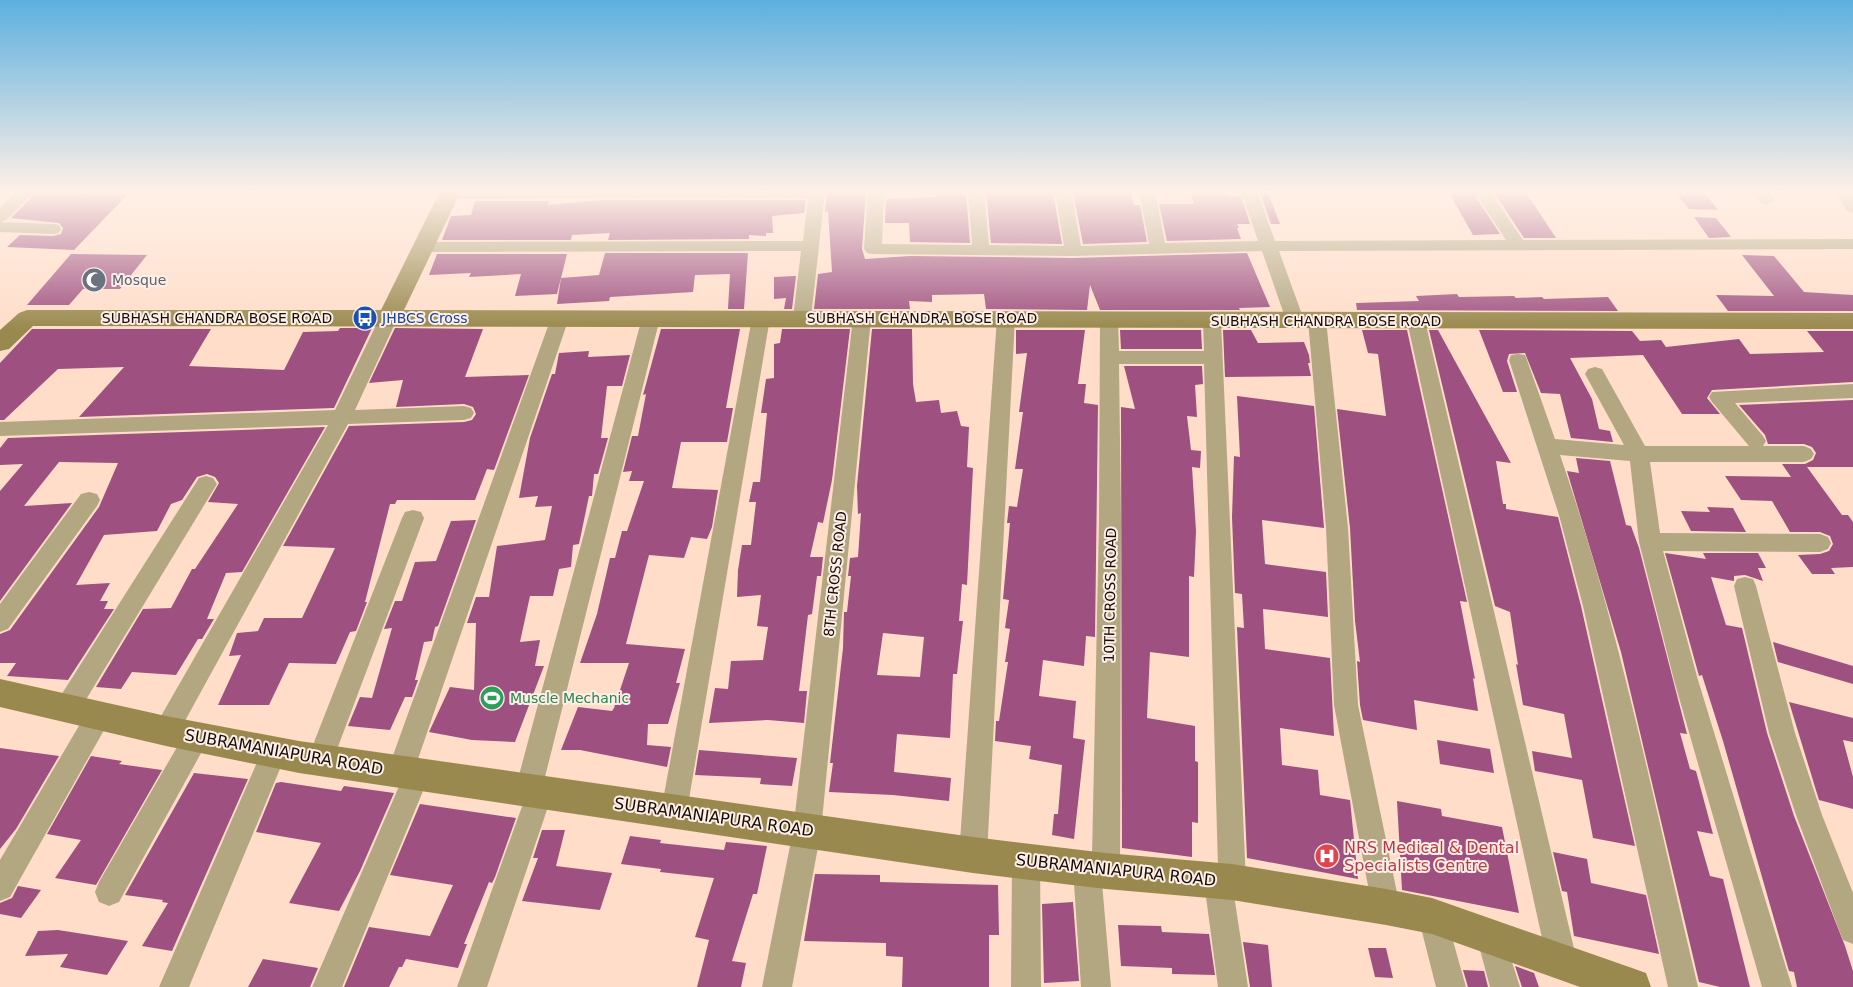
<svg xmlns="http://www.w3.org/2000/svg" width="1853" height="987" viewBox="0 0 1853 987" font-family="'DejaVu Sans',sans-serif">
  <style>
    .building { fill: #9e5080; fill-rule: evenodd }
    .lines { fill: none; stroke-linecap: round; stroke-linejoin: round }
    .street { fill: #b2a781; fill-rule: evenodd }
    .secondary { fill: #99894e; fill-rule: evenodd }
    .labels { text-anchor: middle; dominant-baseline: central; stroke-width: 4; stroke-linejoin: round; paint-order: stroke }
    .worship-label { font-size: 14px; fill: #5b616d; stroke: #fdefe7; text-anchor: start }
    .street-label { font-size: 14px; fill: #170d06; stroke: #fdefe7 }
    .transit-label { font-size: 14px; fill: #164399; stroke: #fdefe7; text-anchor: start }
    .leisure-label { font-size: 14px; fill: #27864d; stroke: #fdefe7; text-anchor: start }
    .near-street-label { font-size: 16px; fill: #170d06; stroke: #fdefe7 }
    .near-health-label { font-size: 16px; fill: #be3a42; stroke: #fdefe7; text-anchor: start }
  </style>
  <rect width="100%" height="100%" fill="#ffddc9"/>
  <g class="building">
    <polygon points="38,191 100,194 102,191 131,191 74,250 7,247 20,235 53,236 61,234 63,228 59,223 11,218"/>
    <polygon points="827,191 866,191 862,249 865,259 910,256 1073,258 1247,253 1270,307 1239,308 1240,310 1100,310 1090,285 1087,310 986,309 984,294 932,295 932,302 909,301 910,309 814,309 818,274 832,272 828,211 825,212"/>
    <polygon points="935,191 966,191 970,243 910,242 909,223 885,223 886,199 936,197"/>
    <polygon points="986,191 1053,192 1062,244 991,243"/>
    <polygon points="1130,191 1134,205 1140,205 1147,242 1083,244 1073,192"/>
    <polygon points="1190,191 1225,191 1227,196 1241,196 1250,224 1237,224 1239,228 1237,228 1241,239 1167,241 1159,204 1194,204"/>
    <polygon points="1448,191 1472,191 1500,234 1473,235"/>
    <polygon points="1493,191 1525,191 1556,238 1524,238"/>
    <polygon points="1674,191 1703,191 1718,210 1689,209"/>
    <polygon points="1261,195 1269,195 1280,224 1271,224"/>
    <polygon points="600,200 806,200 804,213 772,216 773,233 766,233 766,236 749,235 749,239 608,240 610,233 572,235 571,240 442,240 451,216 471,215 475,201 549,201 548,205"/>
    <polygon points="1694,217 1716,218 1731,237 1709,238"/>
    <polygon points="605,253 748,253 744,309 728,309 730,274 695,275 693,292 610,297 609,301 557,304 561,278 599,275"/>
    <polygon points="71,254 147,255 120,289 83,289 69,305 27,305"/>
    <polygon points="437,254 567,254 557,294 515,296 521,274 469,277 471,273 429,275"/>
    <polygon points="1742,255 1774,256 1804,292 1853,295 1853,311 1728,311 1716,295 1774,296"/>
    <polygon points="796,276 792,309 784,309 786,298 774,299 774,277"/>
    <polygon points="1457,294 1459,297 1514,296 1516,298 1542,297 1544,299 1608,297 1618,311 1357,310 1356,303 1419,301 1416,296"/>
    <polygon points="340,328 372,328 334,408 79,417 124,367 58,369 4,420 0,420 0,363 32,329 211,329 189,366 284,370 303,332 338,331"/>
    <polygon points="395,328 483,329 465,377 529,375 494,470 487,469 475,500 397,500 395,504 390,504 365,602 367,602 356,631 350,632 336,664 289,663 269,705 218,705 241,655 229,656 237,633 258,631 264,618 302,618 335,548 283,546 349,426 464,422 472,420 476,414 473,407 464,404 396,407 403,380 369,383"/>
    <polygon points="661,329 740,329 726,408 733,408 727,442 681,442 672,488 718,490 712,527 707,539 691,537 684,558 649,555 626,644 685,649 676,683 680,683 668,724 648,724 647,745 671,747 667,767 580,750 561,750 578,707 612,711 614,708 629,663 580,663 597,614 610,558 615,558 622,531 627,531 644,481 629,481 632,471 623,472 632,436 638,436 646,394 643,395"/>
    <polygon points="782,329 850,329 832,480 823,523 818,522 810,557 823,557 821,576 817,576 812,614 808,615 799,691 807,691 804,723 768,720 709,723 715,688 728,689 731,661 763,660 768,627 757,626 761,595 737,597 738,570 742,545 751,545 756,502 749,502 753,482 760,482 767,413 761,413 766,379 774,378 774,344 780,343"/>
    <path d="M872 329H912L913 384 916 402 939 400 941 413 957 411 961 426 969 427 967 467 973 468 967 585 962 584 959 621H963L957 674H953L950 738 897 734 894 772 951 778 949 801 893 795 829 792 833 763H830L843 648 844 612H847L851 576H848L850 558 858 557 861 513 858 514 857 486ZM883 633 924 637 920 677 877 675Z"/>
    <polygon points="1016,330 1085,330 1078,384 1086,384 1084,403 1098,405 1095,637 1086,636 1084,666 1043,660 1039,696 1076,701 1073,738 1085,740 1074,839 1052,835 1054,814 1058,814 1062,765 1029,759 1031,746 995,741 996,721 999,721 1008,662 1005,662 1010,629 1005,628 1009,600 1003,599 1010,523 1007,523 1009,506 1017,507 1023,469 1015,469 1023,412 1019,412 1027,353 1016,354"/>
    <polygon points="1120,330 1201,330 1202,349 1121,349"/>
    <polygon points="1223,330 1251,330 1258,343 1304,342 1309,355 1310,363 1308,363 1311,376 1225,377"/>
    <polygon points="1362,330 1407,330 1467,602 1460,601 1475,679 1473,678 1478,711 1414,700 1417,730 1363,720 1360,705 1357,661 1360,662 1355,621 1350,528 1337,409 1386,416 1378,354 1368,353"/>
    <polygon points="1429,330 1438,330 1511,463 1496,461 1503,504 1506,504 1506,509 1558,517 1581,606 1635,846 1593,838 1582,780 1535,771 1532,751 1572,758 1564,714 1523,705 1516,664 1518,665 1510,612 1495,606"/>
    <polygon points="1479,330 1632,331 1640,341 1661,340 1666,347 1739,339 1750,354 1824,352 1807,331 1853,331 1853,382 1712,390 1707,398 1720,414 1682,414 1643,355 1570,358 1592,399 1599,429 1610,431 1613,442 1571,438 1560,394 1541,393 1525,353 1509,354 1507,361 1517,392 1503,392"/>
    <polygon points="589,351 588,357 630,355 622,386 607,386 601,438 608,438 598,474 594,474 592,496 589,496 579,544 573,545 571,567 559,569 553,596 530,596 520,642 540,640 535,666 544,666 515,742 472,740 429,732 450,687 474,690 476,623 467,623 476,597 489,597 497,546 545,540 552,506 535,507 538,496 519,498 530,438 552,374 555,374 559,353"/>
    <polygon points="1124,366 1202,366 1203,384 1195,385 1197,417 1187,416 1191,450 1201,451 1200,468 1192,467 1196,531 1194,577 1189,576 1189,657 1150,652 1147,718 1195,726 1195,761 1198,762 1198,823 1192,822 1192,857 1122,848 1121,407 1135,409"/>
    <polygon points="1237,396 1314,406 1324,528 1262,520 1265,564 1326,572 1328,617 1263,609 1265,649 1330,658 1334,736 1280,728 1282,765 1318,770 1320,795 1350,800 1358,879 1247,858 1237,627 1244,628 1242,594 1235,593 1232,517 1234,456 1240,457"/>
    <polygon points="1853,400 1853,467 1807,467 1842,515 1848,515 1853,522 1853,567 1831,568 1835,574 1812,574 1798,555 1820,554 1829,551 1833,544 1830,536 1820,532 1790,532 1772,501 1741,500 1725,476 1791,477 1782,464 1805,464 1813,460 1816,453 1812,447 1804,444 1768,444 1765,435 1739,405"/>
    <polygon points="325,427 242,572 226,573 207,619 214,619 202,639 198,639 176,675 132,672 121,689 96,687 143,609 171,608 192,569 195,569 238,504 208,502 219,483 215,477 207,474 197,477 182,500 171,504 157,531 104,535 76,585 110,583 100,601 108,601 104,609 114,609 68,680 7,676 16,663 0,663 0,634 10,630 99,507 118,463 59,462 24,506 72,503 0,601 0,491 23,464 0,465 0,448 8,438"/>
    <polygon points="1576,458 1610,461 1626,525 1631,526 1639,548 1687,734 1680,733 1690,769 1696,771 1713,834 1697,831 1710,876 1723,879 1750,987 1720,987 1699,982 1621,652 1567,471 1579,473"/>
    <polygon points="1707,507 1733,508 1746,532 1691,531 1681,511 1710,512"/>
    <polygon points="476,520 438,626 435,627 432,641 424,642 415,680 418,680 412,697 405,697 390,730 348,726 360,697 372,698 392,628 384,629 395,601 402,601 415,562 436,561 451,521"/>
    <polygon points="1665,553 1706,559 1703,553 1758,553 1766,568 1758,568 1763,581 1745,575 1734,576 1734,581 1711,577 1726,625 1742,628 1767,733 1794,816 1845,946 1853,971 1853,987 1797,987 1794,972 1789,971 1723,741 1702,675 1699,676"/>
    <polygon points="1773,642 1853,666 1853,684 1778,662"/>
    <polygon points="1789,702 1853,718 1853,742 1843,740 1853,777 1853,809 1819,800"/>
    <polygon points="1437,740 1490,749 1494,773 1440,764"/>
    <polygon points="0,748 59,756 16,829 0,849"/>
    <polygon points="699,750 797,758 792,786 760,784 761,778 695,775"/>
    <polygon points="91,756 122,761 119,764 162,770 96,885 55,878 81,840 47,834"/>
    <polygon points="194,773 248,779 172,951 142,946 168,903 162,902 163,900 125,895"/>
    <polygon points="281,782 341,791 344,786 394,793 360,871 339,911 289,903 321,843 256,832 276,783"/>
    <polygon points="1397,801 1441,809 1442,816 1502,827 1519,913 1402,890"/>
    <polygon points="420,804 516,818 495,877 492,883 489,882 464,944 467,944 458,968 406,959 402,967 399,967 389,987 344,987 369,927 430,936 453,885 390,875"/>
    <polygon points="542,830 565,830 556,866 612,873 600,910 522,901 538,858 533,858"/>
    <polygon points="630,836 661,840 660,843 724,850 726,842 767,846 757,894 753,894 732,961 746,963 741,987 697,987 709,940 695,937 714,878 660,872 661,869 621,864"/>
    <polygon points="1553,852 1587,859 1591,883 1646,895 1659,954 1574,936 1567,892 1562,891"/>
    <polygon points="815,874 880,875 880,882 998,885 999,935 989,935 989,987 902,987 903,957 886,956 886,943 804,941"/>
    <polygon points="18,886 41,890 21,918 0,914 0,903 12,898"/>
    <polygon points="1073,902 1079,981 1044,983 1042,904"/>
    <polygon points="1118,925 1161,926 1162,932 1209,934 1215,975 1172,974 1172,968 1121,966"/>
    <polygon points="58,930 128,941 107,975 60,967 68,954 25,956 38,931"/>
    <polygon points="1243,942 1268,945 1272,987 1250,987"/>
    <polygon points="1368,948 1386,948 1393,978 1375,977"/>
    <polygon points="263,959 318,968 310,987 248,987"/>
    <polygon points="1515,966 1534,973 1539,987 1522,987"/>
    <polygon points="1463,970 1484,971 1488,987 1468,987"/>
  </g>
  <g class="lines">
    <g class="street">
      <polygon points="18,191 36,191 6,220 0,222 0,208"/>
      <polygon points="443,191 825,191 811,318 808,322 802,324 796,322 793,318 801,251 424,252 418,251 416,247 418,243 424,242 803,241 808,198 449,199 443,197 441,194"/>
      <polygon points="868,191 884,191 882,244 972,245 968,191 984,191 989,245 1064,246 1055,191 1071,191 1081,246 1149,244 1139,191 1155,191 1165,243 1258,241 1241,191 1257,191 1275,241 1506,240 1474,191 1490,191 1523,240 1853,239 1853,249 1279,251 1304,320 1301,324 1295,326 1289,324 1286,320 1262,251 1073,256 873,254 867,253 864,249"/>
      <polygon points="1751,191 1768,191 1775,200 1767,205 1761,203"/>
      <polygon points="1834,191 1850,191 1853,196 1853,213 1847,211"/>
      <polygon points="0,222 53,224 59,225 61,229 59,233 53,234 0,232"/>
      <polygon points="389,311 395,313 398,317 355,410 464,406 471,408 474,413 471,418 464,420 348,424 175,739 166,743 157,739 153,731 157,723 328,425 0,436 0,422 335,410 380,317 383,313"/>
      <polygon points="560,312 566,314 569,318 417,762 426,765 430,774 342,987 312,987 400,784 391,781 387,772 551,318 554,314"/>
      <polygon points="651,312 657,314 660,318 544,781 549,783 553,792 487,987 457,987 524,801 519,799 515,790 642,318 645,314"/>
      <polygon points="761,312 767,314 770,318 687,811 683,820 674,824 665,820 661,811 752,318 755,314"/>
      <polygon points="862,312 868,314 871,318 821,831 792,987 762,987 793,831 853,318 856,314"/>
      <polygon points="1006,312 1012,314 1015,318 987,855 983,865 973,869 963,865 959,855 997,318 1000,314"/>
      <polygon points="1109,313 1115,315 1118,319 1119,351 1204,351 1203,321 1206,317 1212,315 1218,317 1221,321 1246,882 1242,892 1234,895 1248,987 1218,987 1204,882 1208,872 1218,868 1204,364 1119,364 1121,521 1120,871 1116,881 1106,885 1102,883 1111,987 1081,987 1073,869 1077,859 1087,855 1092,857 1099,521 1100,319 1103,315"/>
      <polygon points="1317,314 1323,316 1326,320 1348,528 1358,705 1400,907 1396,917 1386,921 1376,917 1372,907 1334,705 1326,528 1308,320 1311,316"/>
      <polygon points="1416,315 1422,317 1425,321 1577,961 1572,971 1562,976 1552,971 1547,961 1407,321 1410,317"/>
      <path d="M1518 354 1525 355 1527 360 1555 439 1624 445 1585 374 1588 369 1595 367 1602 369 1645 446H1749L1712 402 1709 397 1712 392 1853 384V398L1735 403 1763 436 1766 441 1763 446H1804L1811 449 1814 454 1811 459 1804 462H1650L1660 533 1820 534 1828 537 1831 543 1828 549 1820 552 1663 551 1698 680 1792 987H1762L1674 680 1639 542 1630 461 1560 455C1620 628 1655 809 1698 987H1668L1583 606 1559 515 1509 360 1511 355Z"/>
      <polygon points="206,476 213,478 217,484 76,716 67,719 58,716 55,708 58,700 199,478"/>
      <polygon points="89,492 97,494 100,500 97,506 8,629 0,632 0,604 81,494"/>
      <polygon points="413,510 421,512 424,518 333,760 329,769 320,772 311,769 307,760 402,518 405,512"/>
      <polygon points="1745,577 1753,579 1756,586 1795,733 1822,815 1853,893 1853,944 1843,940 1839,930 1796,815 1769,733 1734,586 1737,579"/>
      <polygon points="99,704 108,707 112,715 108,723 10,897 0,901 0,860 90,707"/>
      <polygon points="197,724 206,728 210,736 206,744 119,902 109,906 99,902 95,892 99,882 188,728"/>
      <polygon points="274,740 283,744 287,752 189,987 159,987 265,744"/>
      <polygon points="1026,847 1036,851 1040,861 1041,987 1011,987 1012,861 1016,851"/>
      <polygon points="1432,902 1442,906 1446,916 1466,987 1436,987 1418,916 1422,906"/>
      <polygon points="1490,921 1500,925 1520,987 1490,987 1476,935 1480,925"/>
    </g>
    <g class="secondary">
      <polygon points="440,191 461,191 404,310 1853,313 1853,329 33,326 9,349 0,351 0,330 19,313 27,310 381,310"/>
      <polygon points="0,679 166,716 299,741 973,837 1106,853 1232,864 1386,889 1432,898 1632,968 1646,973 1651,987 1580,987 1432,934 1386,925 1232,900 1106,889 973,873 299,773 166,746 0,707"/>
    </g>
  </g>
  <linearGradient id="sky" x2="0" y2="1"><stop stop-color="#5cb0df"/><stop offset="0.58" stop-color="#fff0e7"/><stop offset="1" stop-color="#fff0e7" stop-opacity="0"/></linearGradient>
  <rect width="1853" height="330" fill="url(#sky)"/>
  <defs>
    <symbol id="mosque-disc" viewBox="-11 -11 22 22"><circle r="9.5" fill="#6b7280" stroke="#fdefe7"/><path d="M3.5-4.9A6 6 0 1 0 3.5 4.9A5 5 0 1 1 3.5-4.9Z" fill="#fff"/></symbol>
    <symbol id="bus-disc" viewBox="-11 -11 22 22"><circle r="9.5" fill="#1a4fb4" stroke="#fdefe7"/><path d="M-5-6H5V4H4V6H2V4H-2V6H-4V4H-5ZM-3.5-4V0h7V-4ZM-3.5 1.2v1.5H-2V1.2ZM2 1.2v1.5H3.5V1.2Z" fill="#fff"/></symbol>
    <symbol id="stadium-disc" viewBox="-11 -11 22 22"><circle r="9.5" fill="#2e9e5b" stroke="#fdefe7"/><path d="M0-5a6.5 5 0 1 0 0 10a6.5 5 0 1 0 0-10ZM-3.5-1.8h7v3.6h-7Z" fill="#fff"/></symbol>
    <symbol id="hospital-disc" viewBox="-11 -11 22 22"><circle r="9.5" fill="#e0444e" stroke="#fdefe7"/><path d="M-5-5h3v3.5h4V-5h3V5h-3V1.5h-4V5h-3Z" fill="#fff"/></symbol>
  </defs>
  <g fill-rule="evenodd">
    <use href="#mosque-disc" x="80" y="266" width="28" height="28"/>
    <use href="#bus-disc" x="351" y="304" width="28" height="28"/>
    <use href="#stadium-disc" x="478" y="684" width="28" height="28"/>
    <use href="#hospital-disc" x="1313" y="842" width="28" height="28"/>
  </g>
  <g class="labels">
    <g class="worship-label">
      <text x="112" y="280">Mosque</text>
    </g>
    <g class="street-label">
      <text x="217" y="318">SUBHASH CHANDRA BOSE ROAD</text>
      <text x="922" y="318">SUBHASH CHANDRA BOSE ROAD</text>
      <text x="1326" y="321">SUBHASH CHANDRA BOSE ROAD</text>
      <text transform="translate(835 574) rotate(-84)">8TH CROSS ROAD</text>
      <text transform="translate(1110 595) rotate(-89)">10TH CROSS ROAD</text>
    </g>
    <g class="transit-label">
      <text x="382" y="318">JHBCS Cross</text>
    </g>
    <g class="leisure-label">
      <text x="510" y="698">Muscle Mechanic</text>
    </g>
    <g class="near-street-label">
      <text transform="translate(284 752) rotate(10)">SUBRAMANIAPURA ROAD</text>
      <text transform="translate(714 817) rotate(8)">SUBRAMANIAPURA ROAD</text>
      <text transform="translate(1116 870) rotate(6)">SUBRAMANIAPURA ROAD</text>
    </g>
    <g class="near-health-label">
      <text x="1344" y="847">NRS Medical &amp; Dental<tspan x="1344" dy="18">Specialists Centre</tspan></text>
    </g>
  </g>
</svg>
